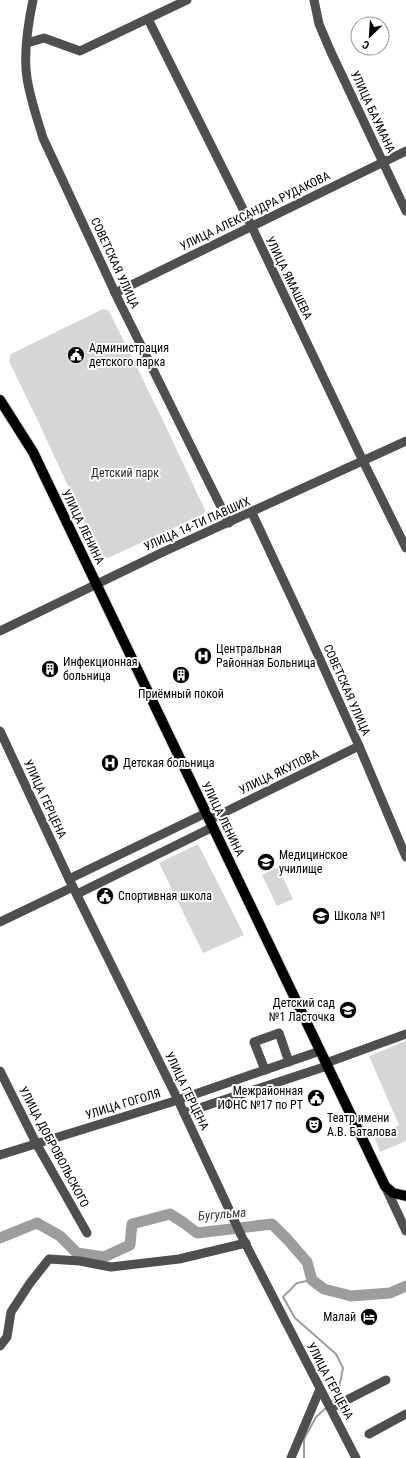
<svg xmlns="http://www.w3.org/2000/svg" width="406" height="1458" viewBox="0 0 406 1458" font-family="'Roboto Condensed',sans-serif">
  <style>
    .green { fill: #d6d6d6 }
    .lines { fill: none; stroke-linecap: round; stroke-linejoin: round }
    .stream { stroke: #9d9d9d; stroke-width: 2 }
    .river { stroke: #9d9d9d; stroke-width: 11 }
    .major-casing { stroke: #dbdbdb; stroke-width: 12 }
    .minor { stroke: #4f4f4f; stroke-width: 9 }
    .major { stroke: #000; stroke-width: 10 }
    .labels { text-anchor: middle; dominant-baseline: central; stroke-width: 4; stroke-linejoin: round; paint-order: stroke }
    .street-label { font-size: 12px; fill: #000; stroke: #fff }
    .poi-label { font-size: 12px; fill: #000; stroke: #fff; text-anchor: start }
    .park-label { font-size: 12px; fill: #2d2d2d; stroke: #fff }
    .water-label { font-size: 13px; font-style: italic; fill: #3e3e3e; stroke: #fff }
  </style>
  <rect width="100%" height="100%" fill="#fff"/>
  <g class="green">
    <polygon points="103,309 109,311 158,410 205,510 204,514 110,557 104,559 101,557 37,419 9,361 11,354"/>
    <polygon points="198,844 244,935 203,953 159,863"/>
    <polygon points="278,867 293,899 277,906 262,875"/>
    <polygon points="406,1041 406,1141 380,1152 374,1136 399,1125 369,1056"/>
  </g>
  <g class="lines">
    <g class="stream">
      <polyline points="312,1280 297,1283 283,1297 295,1318 336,1354 343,1368 339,1388 332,1403"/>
      <polyline points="304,1458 304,1439 316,1417 327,1407"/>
    </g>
    <polyline class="river" points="0,1238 37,1223 60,1236 77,1253 104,1257 130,1245 132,1224 170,1214 184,1223 197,1233 272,1224 288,1240 307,1262 312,1280 324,1289 351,1296 390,1293 406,1286"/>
    <defs>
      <polyline id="major" points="0,400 33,452 385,1186 393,1193 406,1196"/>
    </defs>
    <use href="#major" class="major-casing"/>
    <g class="minor">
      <path d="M33 0C28 24 23 53 27 78 30 98 37 118 43 138L118 299 229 523"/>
      <polyline points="314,0 319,24 330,50 406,211"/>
      <polyline points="148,19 251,225 363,461 406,548"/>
      <polyline points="27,43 44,38 80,51 187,0"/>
      <polyline points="115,293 406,151"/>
      <polyline points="252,513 309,635 359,746 406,857"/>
      <polyline points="0,631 163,552 406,441"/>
      <polyline points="0,731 69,879 178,1100 241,1235 356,1458"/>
      <polyline points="209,820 359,746"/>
      <polyline points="69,879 206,813"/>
      <polyline points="77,894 213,827"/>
      <polyline points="0,922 73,887"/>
      <polyline points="326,1063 406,1034"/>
      <polyline points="265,1070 254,1042 279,1033 289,1062"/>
      <polyline points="0,1071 36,1143 87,1233"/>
      <polyline points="184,1113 327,1066"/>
      <polyline points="0,1155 178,1100 320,1051"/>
      <polyline points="385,1186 406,1231"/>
      <polyline points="0,1346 7,1337 11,1312 30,1283 49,1259 80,1261 111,1267 179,1259 246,1243"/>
      <polyline points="331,1408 386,1380"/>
      <polyline points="369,1434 406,1414"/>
      <polyline points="291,1458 320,1389"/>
    </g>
    <use href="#major" class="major"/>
  </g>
  <defs>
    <symbol id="civic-disc" viewBox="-11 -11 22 22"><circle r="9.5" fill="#000" stroke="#fff"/><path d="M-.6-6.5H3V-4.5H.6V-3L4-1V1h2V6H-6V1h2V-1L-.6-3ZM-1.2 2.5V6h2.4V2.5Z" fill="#fff"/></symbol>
    <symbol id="hospital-disc" viewBox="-11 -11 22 22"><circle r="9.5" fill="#000" stroke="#fff"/><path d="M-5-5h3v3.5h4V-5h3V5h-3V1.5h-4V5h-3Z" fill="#fff"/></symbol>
    <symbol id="building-disc" viewBox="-11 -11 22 22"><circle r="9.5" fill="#000" stroke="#fff"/><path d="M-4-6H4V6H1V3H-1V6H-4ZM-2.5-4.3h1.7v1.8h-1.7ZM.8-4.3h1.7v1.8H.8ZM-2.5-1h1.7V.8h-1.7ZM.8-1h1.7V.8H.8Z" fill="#fff"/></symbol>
    <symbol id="university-disc" viewBox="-11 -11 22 22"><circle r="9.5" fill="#000" stroke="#fff"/><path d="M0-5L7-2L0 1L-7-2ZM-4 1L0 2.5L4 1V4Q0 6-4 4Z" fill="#fff"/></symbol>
    <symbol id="school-disc" viewBox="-11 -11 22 22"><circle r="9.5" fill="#000" stroke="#fff"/><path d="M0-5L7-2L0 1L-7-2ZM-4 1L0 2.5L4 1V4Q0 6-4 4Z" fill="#fff"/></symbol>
    <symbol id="theatre-disc" viewBox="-11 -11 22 22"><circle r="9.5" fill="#000" stroke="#fff"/><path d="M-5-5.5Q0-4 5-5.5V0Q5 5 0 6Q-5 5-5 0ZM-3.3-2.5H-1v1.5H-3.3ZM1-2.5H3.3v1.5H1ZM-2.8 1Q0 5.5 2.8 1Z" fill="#fff"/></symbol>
    <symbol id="hotel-disc" viewBox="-11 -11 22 22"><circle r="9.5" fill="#000" stroke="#fff"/><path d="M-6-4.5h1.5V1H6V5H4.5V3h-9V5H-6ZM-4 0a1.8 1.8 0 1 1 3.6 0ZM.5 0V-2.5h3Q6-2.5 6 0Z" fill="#fff"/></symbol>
  </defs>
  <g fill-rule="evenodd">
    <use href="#civic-disc" x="66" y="345" width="20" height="20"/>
    <use href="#hospital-disc" x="193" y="646" width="20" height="20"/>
    <use href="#building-disc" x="40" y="659" width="20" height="20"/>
    <use href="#building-disc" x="171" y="665" width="20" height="20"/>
    <use href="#hospital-disc" x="100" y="753" width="20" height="20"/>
    <use href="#university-disc" x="256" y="852" width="20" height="20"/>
    <use href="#civic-disc" x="95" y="886" width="20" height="20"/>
    <use href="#school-disc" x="311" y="906" width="20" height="20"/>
    <use href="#school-disc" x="338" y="1000" width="20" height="20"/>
    <use href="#civic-disc" x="306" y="1088" width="20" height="20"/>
    <use href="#theatre-disc" x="304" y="1115" width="20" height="20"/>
    <use href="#hotel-disc" x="359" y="1307" width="20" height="20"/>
  </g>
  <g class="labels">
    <g class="street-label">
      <text transform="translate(373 112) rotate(65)">УЛИЦА БАУМАНА</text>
      <text transform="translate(255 211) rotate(-26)">УЛИЦА АЛЕКСАНДРА РУДАКОВА</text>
      <text transform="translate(115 263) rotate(65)">СОВЕТСКАЯ УЛИЦА</text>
      <text transform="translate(289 278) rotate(64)">УЛИЦА ЯМАШЕВА</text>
      <text transform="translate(197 524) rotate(-24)">УЛИЦА 14-ТИ ПАВШИХ</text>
      <text transform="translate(83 527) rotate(64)">УЛИЦА ЛЕНИНА</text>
      <text transform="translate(347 690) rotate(66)">СОВЕТСКАЯ УЛИЦА</text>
      <text transform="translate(279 772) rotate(-26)">УЛИЦА ЯКУПОВА</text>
      <text transform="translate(45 799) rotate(65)">УЛИЦА ГЕРЦЕНА</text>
      <text transform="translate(223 819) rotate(64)">УЛИЦА ЛЕНИНА</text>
      <text transform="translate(187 1091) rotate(64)">УЛИЦА ГЕРЦЕНА</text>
      <text transform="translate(123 1104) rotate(-17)">УЛИЦА ГОГОЛЯ</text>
      <text transform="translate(54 1147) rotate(62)">УЛИЦА ДОБРОВОЛЬСКОГО</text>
      <text transform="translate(330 1381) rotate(62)">УЛИЦА ГЕРЦЕНА</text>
    </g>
    <g class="poi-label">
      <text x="89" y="348">Администрация<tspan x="89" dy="14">детского парка</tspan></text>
      <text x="216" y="649">Центральная<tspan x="216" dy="14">Районная Больница</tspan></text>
      <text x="63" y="662">Инфекционная<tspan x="63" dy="14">больница</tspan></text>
      <text x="181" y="694" text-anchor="middle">Приёмный покой</text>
      <text x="123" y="763">Детская больница</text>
      <text x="279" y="855">Медицинское<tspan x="279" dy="14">училище</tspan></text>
      <text x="118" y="896">Спортивная школа</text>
      <text x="334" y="916">Школа №1</text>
      <text x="335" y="1003" text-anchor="end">Детский сад<tspan x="335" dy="14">№1 Ласточка</tspan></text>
      <text x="303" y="1091" text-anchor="end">Межрайонная<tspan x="303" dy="14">ИФНС №17 по РТ</tspan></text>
      <text x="327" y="1118">Театр имени<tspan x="327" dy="14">А.В. Баталова</tspan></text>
      <text x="356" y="1317" text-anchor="end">Малай</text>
    </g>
    <g class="park-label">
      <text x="125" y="473">Детский парк</text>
    </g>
    <g class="water-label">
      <text transform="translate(222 1214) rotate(-5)">Бугульма</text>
    </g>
  </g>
  <g transform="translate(370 36) rotate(205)"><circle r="19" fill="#ffffff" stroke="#999999"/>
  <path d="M0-3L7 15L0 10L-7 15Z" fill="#000000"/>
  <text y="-6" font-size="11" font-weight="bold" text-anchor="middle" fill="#000000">С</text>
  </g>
</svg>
